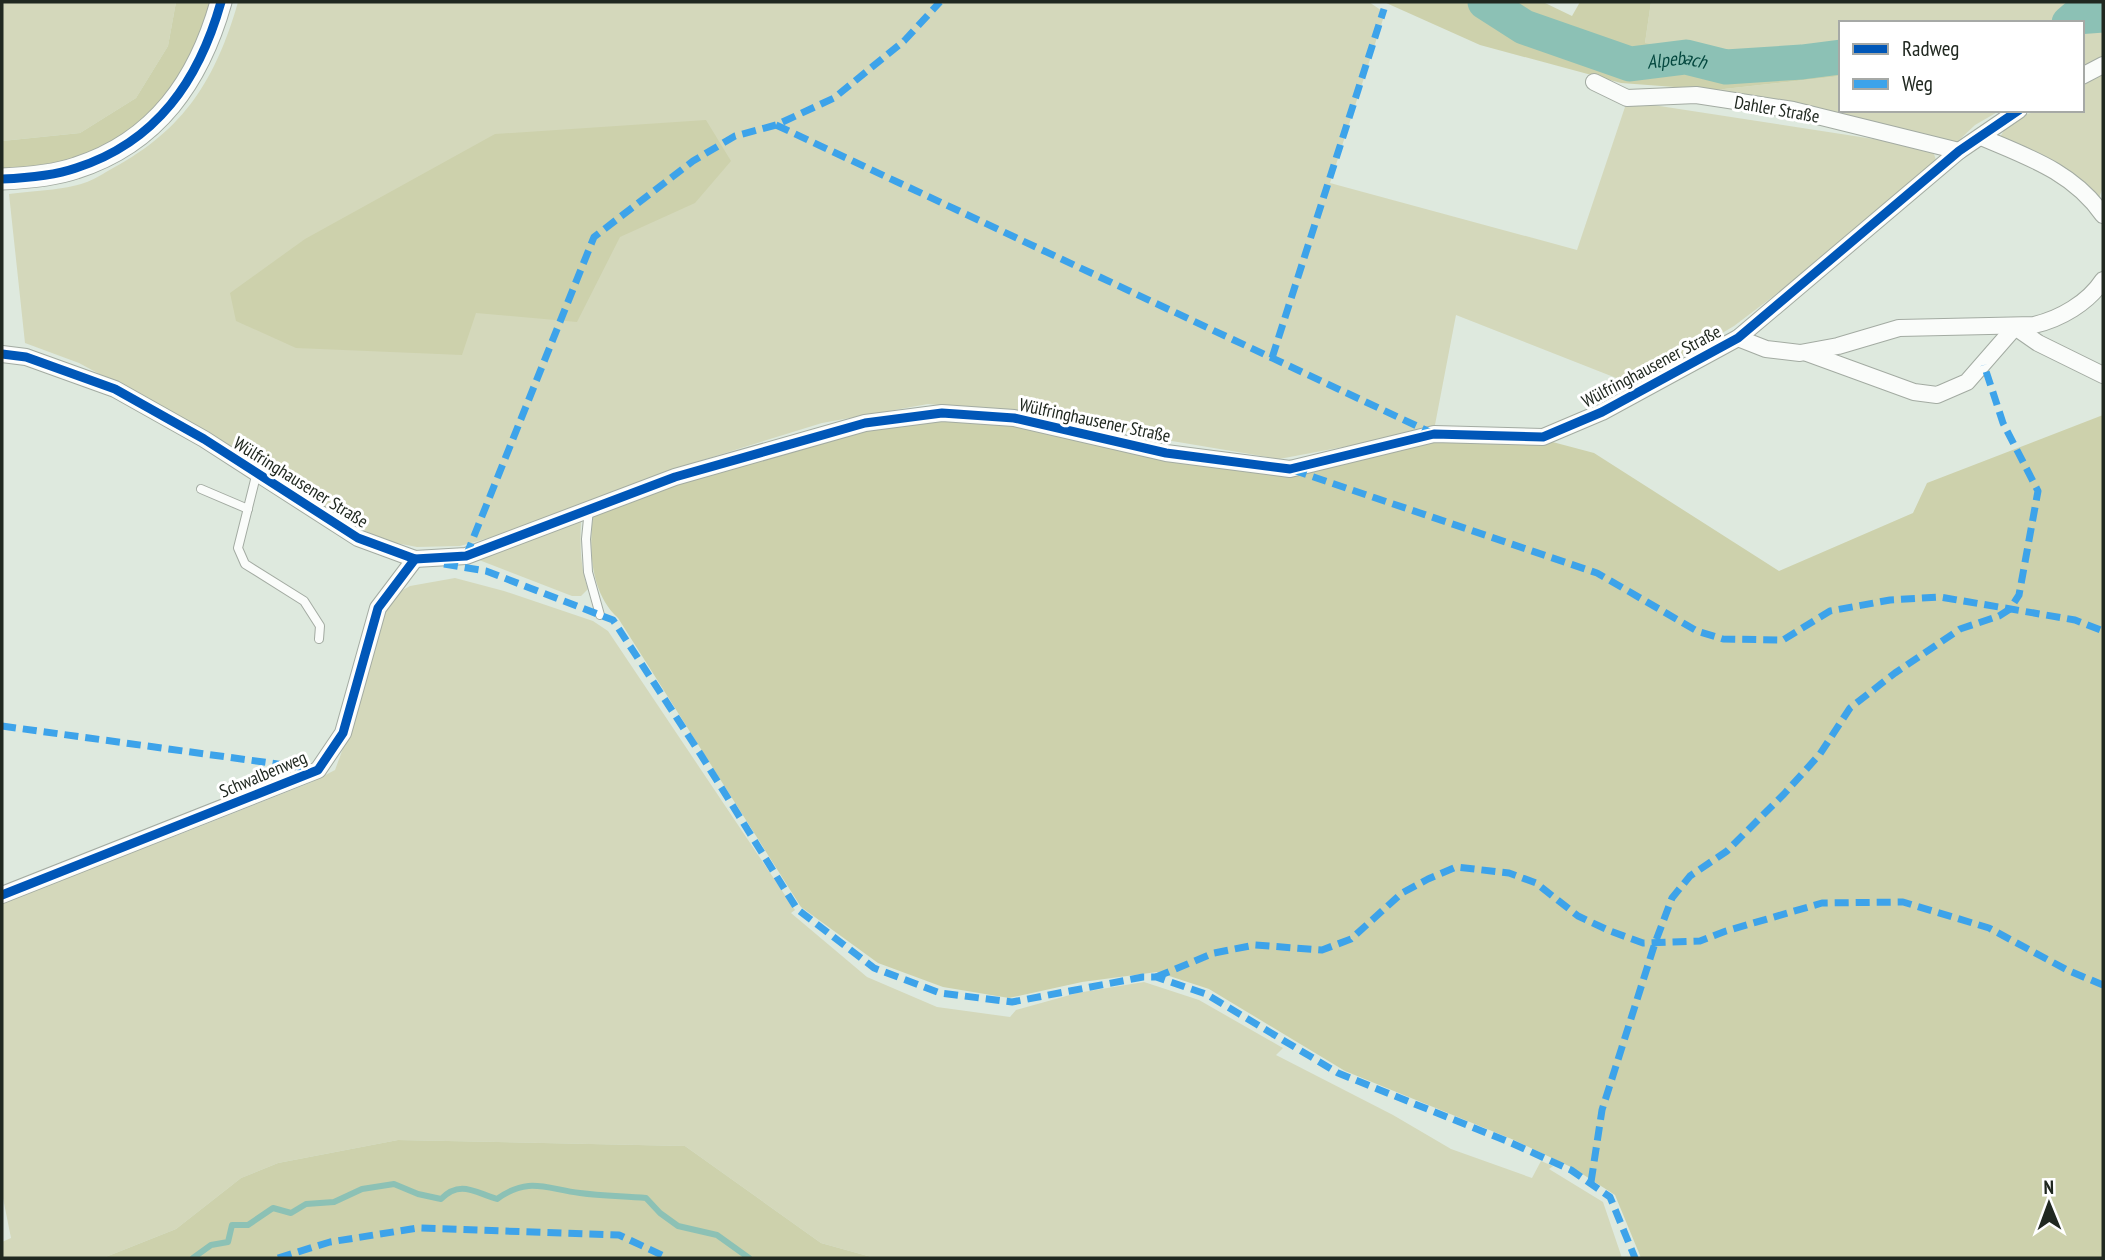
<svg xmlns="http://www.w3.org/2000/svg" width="2105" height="1260" viewBox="0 0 2105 1260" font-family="'PT Sans Narrow',sans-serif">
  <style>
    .green { fill: #d4d8bb }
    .forest { fill: #cdd1ac }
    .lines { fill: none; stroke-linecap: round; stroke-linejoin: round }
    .stream { stroke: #8cc1b5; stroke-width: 6 }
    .river { stroke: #8cc1b5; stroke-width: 35 }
    .service-casing { stroke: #a3aba2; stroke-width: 10 }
    .minor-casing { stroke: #a3aba2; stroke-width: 18 }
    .tertiary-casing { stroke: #a3aba2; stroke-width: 23 }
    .service { stroke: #fafcfa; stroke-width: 8 }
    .minor { stroke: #fafcfa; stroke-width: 16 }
    .tertiary { stroke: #fafcfa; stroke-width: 21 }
    .quiet { stroke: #3da3ea; stroke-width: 7; stroke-dasharray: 14 7; stroke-linecap: butt }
    .cycleway-casing { stroke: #fff; stroke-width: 13 }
    .cycleway { stroke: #0057b8; stroke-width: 9 }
    .labels { text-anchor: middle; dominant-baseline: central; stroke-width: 6; stroke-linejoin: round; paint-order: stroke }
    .street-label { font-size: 18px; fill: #202820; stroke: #fff }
    .water-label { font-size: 19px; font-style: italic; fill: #04483f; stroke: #fff }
  </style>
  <rect width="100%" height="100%" fill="#dee9de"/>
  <g class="green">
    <polygon points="2,2 176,2 168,46 136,98 80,133 2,141"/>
    <path d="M238 2H1369L1385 13 1330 183 1577 250 1627 101 1932 148 1936 160 1775 295 1734 326 1634 385 1456 315 1434 430 1279 459 1160 439 1037 414 928 404 822 423 680 467 496 536 460 546 417 547 380 540 207 432 79 363 25 343 9 194C31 191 65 190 84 183 94 180 104 173 113 168 184 130 216 79 238 2Z"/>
    <polygon points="1651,2 2103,2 2103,56 2082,67 2082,23 1841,23 1841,43 1767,52 1645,43"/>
    <path d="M2103 73V187L2099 198 2000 137C2018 106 2051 110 2082 110V86Z"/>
    <polygon points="1841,76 1841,110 2001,110 1975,125 1955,144 1715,90"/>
    <path d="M581 519C580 543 580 567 588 589L581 596H572L479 560Z"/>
    <polygon points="455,578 504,591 593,621 608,631 795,910 791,913 867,977 937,1007 1010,1017 1016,1010 1077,993 1144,982 1199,1000 1283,1048 1276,1055 1393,1115 1451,1149 1532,1178 1541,1161 1553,1166 1549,1169 1603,1202 1622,1258 875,1258 821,1243 685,1146 398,1140 278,1163 241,1178 176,1229 103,1258 2,1258 2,1242 11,1238 2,1193 2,902 186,832 312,782 335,770 348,735 384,611 401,591 410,586"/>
  </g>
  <g class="forest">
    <path d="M176 2H214C205 29 177 93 156 112 111 152 61 166 2 170V141L80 133 136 98 168 46Z"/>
    <polygon points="1384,2 1543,2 1572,16 1580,2 1651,2 1645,43 1767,52 1841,43 1841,76 1715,90 1621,83 1480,45"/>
    <polygon points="706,120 731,161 695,203 620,237 577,322 476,313 462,355 296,348 236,321 230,293 305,239 495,134"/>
    <path d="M2103 415V1258H1641L1615 1195 1573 1168 1514 1140 1345 1071 1209 989 1157 972 1082 982 1009 998 943 987 878 963 801 907 618 618C590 592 589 550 593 514L677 482 869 427 943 420 1012 423 1289 473 1434 436 1545 440 1594 453 1779 571 1913 513 1927 483Z"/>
    <polygon points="398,1140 685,1146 821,1243 875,1258 103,1258 176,1229 241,1178 278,1163"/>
  </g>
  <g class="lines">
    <path class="stream" d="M193 1258 211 1245 228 1242 232 1225H248L273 1208 291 1213 306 1204 334 1202 362 1189 394 1184 418 1194 441 1199C460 1180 474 1192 497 1199 529 1176 546 1189 580 1193 602 1196 624 1196 646 1198L660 1213 678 1226 717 1235 749 1258"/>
    <g class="river">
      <path id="s1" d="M1485 2 1524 27 1630 64 1686 57 1726 67 1802 62 1841 57"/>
      <polyline points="2069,23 2076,17 2103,15"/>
    </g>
    <defs>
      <g id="service">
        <polyline points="257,472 238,548 245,564 304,601 320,626 319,639"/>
        <polyline points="201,489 248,509"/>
        <polyline points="589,509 586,539 588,572 600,615"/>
      </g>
      <g id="minor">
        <polyline points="2082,76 2103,65"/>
        <polyline points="1594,82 1627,98 1696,95 1793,110 1959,151"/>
        <path d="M1981 137C2028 157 2073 172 2103 215"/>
        <polyline points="2015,327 2038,343 2103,375"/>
        <path d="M1738 338 1766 349 1800 353 1838 346 1899 328 2034 325C2060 319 2088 303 2103 280"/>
        <polyline points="1807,353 1914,392 1937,395 1967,382 2015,327"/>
        <polyline points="2,354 26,357 115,389 204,439 358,538 415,559 466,556 675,477 865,423 942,413 1014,418 1166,453 1290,469 1434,434 1543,437 1602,412 1738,338 1959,151 2019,110"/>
        <polyline points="2,895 318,770 343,733 378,608 415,559"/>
      </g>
      <path id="tertiary" d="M2 179C26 178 53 176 76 168 157 142 199 80 221 2"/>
    </defs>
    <use href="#service" class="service-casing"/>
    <use href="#minor" class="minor-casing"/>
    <use href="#tertiary" class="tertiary-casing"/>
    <use href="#service" class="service"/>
    <use href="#minor" class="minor"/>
    <use href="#tertiary" class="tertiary"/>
    <g class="quiet">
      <polyline points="776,125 1434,434"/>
      <polyline points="1272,358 1384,9"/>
      <polyline points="1293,470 1597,573 1697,631 1723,639 1783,640 1830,611 1890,600 1940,597 2075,620 2103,631"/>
      <polyline points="466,556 594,237 693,161 735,136 776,125 834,98 904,41 940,2"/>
      <polyline points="444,564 486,571 613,620 701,755 797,909 874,968 940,993 1012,1002 1143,977 1156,977 1206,994 1338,1073 1509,1142 1571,1170 1610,1197 1635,1258"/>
      <polyline points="2,726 314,769"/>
      <polyline points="1156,977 1214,953 1255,945 1322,950 1351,939 1402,893 1428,879 1456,867 1509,873 1536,883 1578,916 1610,931 1643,943 1700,941 1726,931 1822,903 1903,902 1989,928 2067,970 2103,985"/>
      <polyline points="1591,1182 1602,1110 1655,943 1672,898 1690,876 1727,851 1784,794 1820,754 1850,708 1895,673 1960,629 1999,616 2010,609 2019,595 2038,491 2003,423 1984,365"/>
      <polyline points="278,1258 330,1242 418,1228 619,1235 668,1258"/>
    </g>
    <defs>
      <g id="cycleway">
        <path d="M2 179C26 178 53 176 76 168 157 142 199 80 221 2"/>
        <polyline points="2,354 26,357 115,389 204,439 358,538 415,559 466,556 675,477 865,423 942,413 1014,418 1166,453 1290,469 1434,434 1543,437 1602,412 1738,338 1959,151 2019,110"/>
        <polyline points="2,895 318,770 343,733 378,608 415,559"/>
      </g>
    </defs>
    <use href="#cycleway" class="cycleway-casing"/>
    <use href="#cycleway" class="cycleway"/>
  </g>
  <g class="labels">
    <g class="street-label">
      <text transform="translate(1777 109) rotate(10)">Dahler Straße</text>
      <text transform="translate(1651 366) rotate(-28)">Wülfringhausener Straße</text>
      <text transform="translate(1095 420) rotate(12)">Wülfringhausener Straße</text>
      <text transform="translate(301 482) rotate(32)">Wülfringhausener Straße</text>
      <text transform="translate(263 774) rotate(-23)">Schwalbenweg</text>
    </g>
    <g class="water-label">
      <text stroke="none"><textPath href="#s1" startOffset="206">Alpebach</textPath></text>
    </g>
  </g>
  <rect width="2105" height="1260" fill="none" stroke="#202820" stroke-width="7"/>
  <rect x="1839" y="21" width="245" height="91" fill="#ffffff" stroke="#a6a9a6" stroke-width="2"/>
  <rect x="1853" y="44" width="35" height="10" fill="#0057b8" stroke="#a6a9a6" stroke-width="2"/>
  <text x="1902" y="56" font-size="21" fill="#202820">Radweg</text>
  <rect x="1853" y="79" width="35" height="10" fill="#3da3ea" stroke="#a6a9a6" stroke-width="2"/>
  <text x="1902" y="91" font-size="21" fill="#202820">Weg</text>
  <g transform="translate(2049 1204) rotate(359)" stroke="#ffffff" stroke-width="5" paint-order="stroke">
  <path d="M0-5L12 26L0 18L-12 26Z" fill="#202820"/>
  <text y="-10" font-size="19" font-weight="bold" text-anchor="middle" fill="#202820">N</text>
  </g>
</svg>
